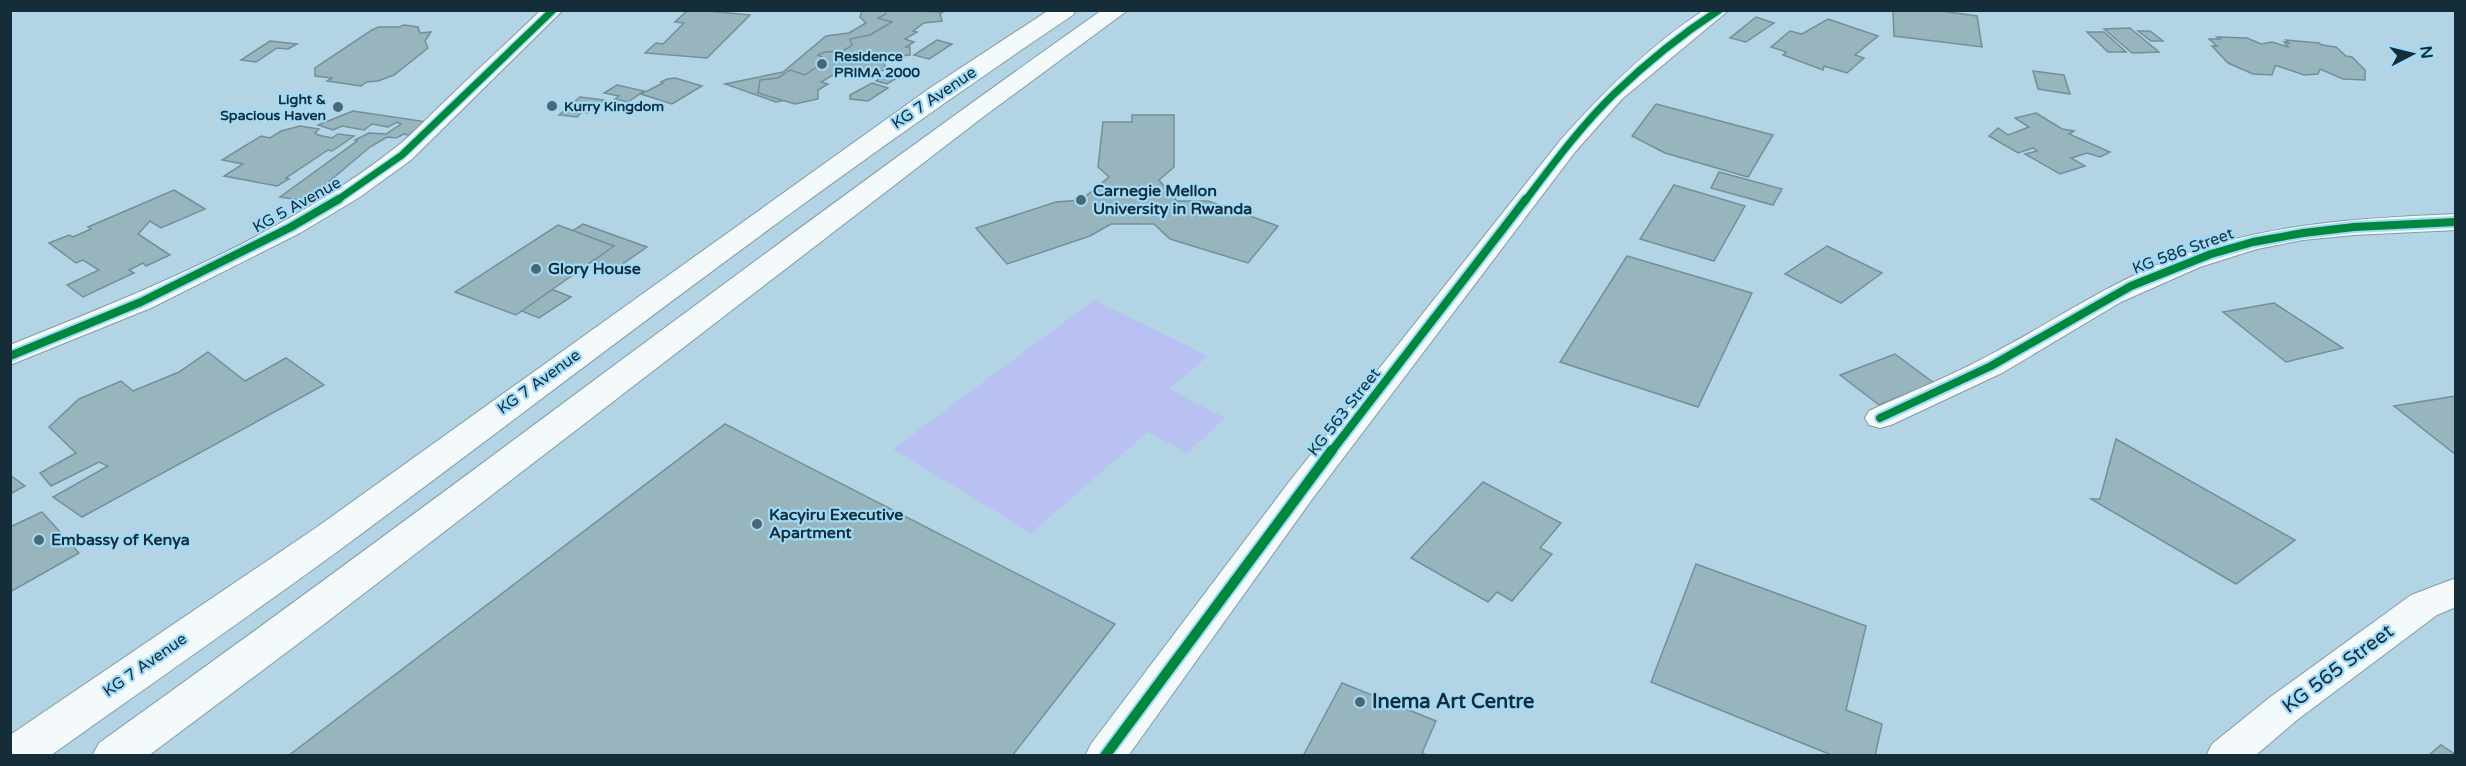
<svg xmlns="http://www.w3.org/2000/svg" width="2466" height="766" viewBox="0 0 2466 766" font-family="'Varela Round',sans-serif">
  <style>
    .green { fill: #b8c1f2 }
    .building { fill: #98b4bd; stroke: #73909a; stroke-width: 1.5 }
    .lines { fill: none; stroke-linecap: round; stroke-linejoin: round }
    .minor-casing { stroke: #829ca8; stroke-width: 2 }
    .secondary-casing { stroke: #829ca8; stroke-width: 2 }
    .minor { fill: #f4f9fb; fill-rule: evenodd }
    .secondary { fill: #f4f9fb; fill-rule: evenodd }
    .cycleway-far2-casing { stroke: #9fdbf8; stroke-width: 10 }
    .cycleway-far1-casing { stroke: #9fdbf8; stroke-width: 12 }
    .cycleway-casing { stroke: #9fdbf8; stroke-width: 14 }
    .cycleway-far2 { stroke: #00873e; stroke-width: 7 }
    .cycleway-far1 { stroke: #00873e; stroke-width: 8 }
    .cycleway { stroke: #00873e; stroke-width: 10 }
    .poi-dot { fill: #4c6774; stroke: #9fdbf8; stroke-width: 2 }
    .labels { text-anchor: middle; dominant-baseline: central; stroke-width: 4.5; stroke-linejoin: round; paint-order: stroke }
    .far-poi-label { font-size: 14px; font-weight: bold; fill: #152d38; stroke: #9fdbf8; text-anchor: start }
    .street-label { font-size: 16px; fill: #152d38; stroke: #9fdbf8 }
    .poi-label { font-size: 16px; font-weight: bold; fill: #152d38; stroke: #9fdbf8; text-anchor: start }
    .near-street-label { font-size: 20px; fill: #152d38; stroke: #9fdbf8 }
    .near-poi-label { font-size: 20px; font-weight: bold; fill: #152d38; stroke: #9fdbf8; text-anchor: start }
  </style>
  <rect width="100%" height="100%" fill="#b3d4e4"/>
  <polygon class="green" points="1094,300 1208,356 1169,389 1225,418 1187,453 1148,432 1031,533 893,449"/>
  <g class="building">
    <polygon points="688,10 698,10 750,15 707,58 645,53 656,43 663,44 684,23 675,22"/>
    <polygon points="862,10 920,10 927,20 895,24 879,34 900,40 898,55 877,56 803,80 800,97 776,102 725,84 783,72 826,36 849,33 866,23 860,17"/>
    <polygon points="885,10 943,12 940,14 942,21 924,23 913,31 917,32 905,39 914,42 906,47 910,47 910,55 891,57 884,62 886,70 866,73 858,77 840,71 821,82 828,84 818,90 818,99 795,104 758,93 760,80 778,78 790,70 805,75 827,60 818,55 825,52 843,51 852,45 850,39 870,35 892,22 878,18 886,14"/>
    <polygon points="1893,10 1934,10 1977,16 1982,47 1894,36"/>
    <polygon points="1756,17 1774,23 1746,42 1730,38"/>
    <polygon points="1828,19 1878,36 1855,55 1864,58 1847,73 1824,66 1823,70 1783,55 1786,52 1771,47 1790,31 1802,34"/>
    <polygon points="404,25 418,27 420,33 431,32 425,41 428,48 394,75 378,81 367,82 361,86 327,81 332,78 315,76 315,68 372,30 379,27 399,27"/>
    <polygon points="2130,28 2159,52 2132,53 2104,29"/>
    <polygon points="2138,31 2150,31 2163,41 2151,41"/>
    <polygon points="2087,32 2104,32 2126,52 2108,52"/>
    <polygon points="2217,37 2247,38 2261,44 2272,42 2288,47 2284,42 2289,43 2286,40 2319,43 2322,45 2336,47 2346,56 2352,57 2365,70 2365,80 2343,79 2320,69 2318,74 2304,75 2278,66 2275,66 2272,75 2253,74 2228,63 2212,46 2217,46 2209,39 2220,39"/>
    <polygon points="937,40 952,44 929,59 914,55"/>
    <polygon points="270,41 297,44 288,49 277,48 256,62 241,60"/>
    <polygon points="897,67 908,71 887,84 876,81"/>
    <polygon points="2033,71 2064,75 2070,94 2038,89"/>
    <polygon points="675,78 702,86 672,104 641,94 663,83 661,82 667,79"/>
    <polygon points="872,83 888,88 868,101 850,99 850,95"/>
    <polygon points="617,85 644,91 628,102 615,99 619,96 604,93"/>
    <polygon points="580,97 604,100 588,113 582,112 577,117 559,115"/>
    <polygon points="1656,104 1773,135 1748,177 1665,153 1632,136"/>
    <polygon points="353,111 427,122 411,136 404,134 396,138 387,137 370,147 306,201 280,197 357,141 355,140 369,133 386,134 401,124 397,122 388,127 372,124 364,130 342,126 333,130 318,125"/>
    <polygon points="2036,113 2062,129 2074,131 2069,134 2110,152 2100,157 2087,153 2071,158 2085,166 2060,174 2025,154 2037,151 2033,148 2018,153 1989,136 1998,128 2008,135 2029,127 2015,118"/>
    <polygon points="1132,115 1174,115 1174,167 1159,180 1177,201 1208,201 1278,226 1248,263 1170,239 1154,224 1111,224 1090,236 1007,264 976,228 1056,202 1081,200 1109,177 1098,167 1103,122 1132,122"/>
    <polygon points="300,126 319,129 315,133 318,135 332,138 338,134 354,136 332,151 328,150 286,178 289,179 277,186 224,176 243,164 222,160 261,136 270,138 281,131"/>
    <polygon points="1719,172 1782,189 1773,205 1711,188"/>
    <polygon points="1674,185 1745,206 1714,261 1640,239"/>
    <polygon points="174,190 205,209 161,228 150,221 138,234 170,255 146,266 143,263 129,270 134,273 83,297 67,285 99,270 83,260 76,263 49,243 69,235 73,237 91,229 88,227"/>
    <polygon points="583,224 647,247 614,270 578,257 588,250 576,245 568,250 565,249 527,273 535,277 529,280 571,297 539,318 487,297 481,301 472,298 496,282 501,284 510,278 504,275"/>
    <polygon points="558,225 614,246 516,315 455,292"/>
    <polygon points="1827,246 1882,273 1841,303 1785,274"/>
    <polygon points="1627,256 1752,293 1698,407 1560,362"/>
    <polygon points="2274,303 2343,348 2286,362 2223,312"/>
    <polygon points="208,352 245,381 286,358 324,385 82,517 53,497 108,466 99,462 51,486 40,473 76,453 49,427 79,399 121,381 133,391 179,372"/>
    <polygon points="1895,354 1934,383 1879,405 1840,375"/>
    <polygon points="2456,396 2456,455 2394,406"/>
    <polygon points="725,424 1115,624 1012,756 288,756"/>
    <polygon points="2116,439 2295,540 2236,584 2091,499 2100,499"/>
    <polygon points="10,475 25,486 10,494"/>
    <polygon points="1483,482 1561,523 1540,548 1552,554 1512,601 1497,592 1488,602 1411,558"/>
    <polygon points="42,512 79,553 10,592 10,527"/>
    <polygon points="1696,564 1866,626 1846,710 1882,724 1875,756 1834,756 1651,682"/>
    <polygon points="1342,683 1436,721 1422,753 1429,756 1303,756"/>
    <polygon points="2441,745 2456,755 2456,756 2428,756"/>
    <polygon points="2441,745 2456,755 2456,756 2428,756"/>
  </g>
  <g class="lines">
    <defs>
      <g id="minor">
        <path d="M541 10H563L411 160 360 197 300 233 151 308 10 365V345C142 292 278 238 391 151 409 138 425 120 441 105 474 73 508 42 541 10Z"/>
        <path d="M1704 10H1729L1622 99 1575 152 1313 498 1128 756H1085L1091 744 1289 482 1559 142C1602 93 1649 46 1704 10Z"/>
        <path d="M2456 214V230L2354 235 2303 240 2257 249 2200 267 2121 302 2002 373 1891 425 1880 428 1869 425 1865 418 1869 411C1912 391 1956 374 1997 351 2059 318 2115 279 2182 255 2271 223 2362 218 2456 214Z"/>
        <polygon points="2456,578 2456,607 2437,615 2297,720 2255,756 2206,756 2212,744 2269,698 2411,595"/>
      </g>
      <g id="secondary">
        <path d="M1049 10H1076L1073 15C823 182 586 367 345 546 248 617 148 686 50 756H10V735L317 527 930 88Z"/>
        <path d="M1102 10H1128L983 117 323 625 148 756H92L99 743C436 503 763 249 1102 10Z"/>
      </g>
    </defs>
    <use href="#minor" class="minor-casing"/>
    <use href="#secondary" class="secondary-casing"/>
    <use href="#minor" class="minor"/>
    <use href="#secondary" class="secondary"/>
    <defs>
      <g id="cycleway-far2">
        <polyline points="336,201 402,155 553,10"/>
        <path d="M1525 201C1553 164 1581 126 1614 94 1646 63 1682 34 1719 10"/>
      </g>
      <g id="cycleway-far1">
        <polyline points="10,356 141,302 291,227 339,199"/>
        <polyline points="1880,418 1991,366 2131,286 2211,254 2253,242 2303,233 2354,227 2456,222"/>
        <polyline points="1331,452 1526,199"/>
      </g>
      <polyline id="cycleway" points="1105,756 1332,450"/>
    </defs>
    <use href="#cycleway-far2" class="cycleway-far2-casing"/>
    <use href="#cycleway-far1" class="cycleway-far1-casing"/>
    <use href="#cycleway" class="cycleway-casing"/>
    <use href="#cycleway-far2" class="cycleway-far2"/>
    <use href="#cycleway-far1" class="cycleway-far1"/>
    <use href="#cycleway" class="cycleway"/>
  </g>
  <g class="poi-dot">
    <circle cx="822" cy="64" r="6"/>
    <circle cx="552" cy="106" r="6"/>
    <circle cx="338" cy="107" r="6"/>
    <circle cx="1081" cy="200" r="6"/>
    <circle cx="536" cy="269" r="6"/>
    <circle cx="757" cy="524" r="6"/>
    <circle cx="39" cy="540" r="6"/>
    <circle cx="1360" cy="702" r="6"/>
  </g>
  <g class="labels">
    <g class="far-poi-label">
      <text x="834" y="56">Residence<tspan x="834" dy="16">PRIMA 2000</tspan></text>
      <text x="326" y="99" text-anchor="end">Light &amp;<tspan x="326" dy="16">Spacious Haven</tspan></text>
      <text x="564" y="106">Kurry Kingdom</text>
    </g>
    <g class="street-label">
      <text transform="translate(934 98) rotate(-34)">KG 7 Avenue</text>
      <text transform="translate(297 205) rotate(-29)">KG 5 Avenue</text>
      <text transform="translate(2183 251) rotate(-20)">KG 586 Street</text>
      <text transform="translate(539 382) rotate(-36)">KG 7 Avenue</text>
      <text transform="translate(1344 412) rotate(-52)">KG 563 Street</text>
      <text transform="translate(145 665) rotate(-35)">KG 7 Avenue</text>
    </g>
    <g class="poi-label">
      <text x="1093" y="191">Carnegie Mellon<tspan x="1093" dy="18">University in Rwanda</tspan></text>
      <text x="548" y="269">Glory House</text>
      <text x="769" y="515">Kacyiru Executive<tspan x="769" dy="18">Apartment</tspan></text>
      <text x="51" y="540">Embassy of Kenya</text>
    </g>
    <g class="near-street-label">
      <text transform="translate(2338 669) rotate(-37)">KG 565 Street</text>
    </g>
    <g class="near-poi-label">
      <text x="1372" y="702">Inema Art Centre</text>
    </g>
  </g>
  <rect width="2466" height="766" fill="none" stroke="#152d38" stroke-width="24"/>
  <g transform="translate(2412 54) rotate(83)" stroke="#9fdbf8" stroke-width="4.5" paint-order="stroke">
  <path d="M0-4.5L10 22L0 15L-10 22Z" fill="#152d38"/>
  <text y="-9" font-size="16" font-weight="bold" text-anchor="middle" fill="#152d38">N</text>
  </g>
</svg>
